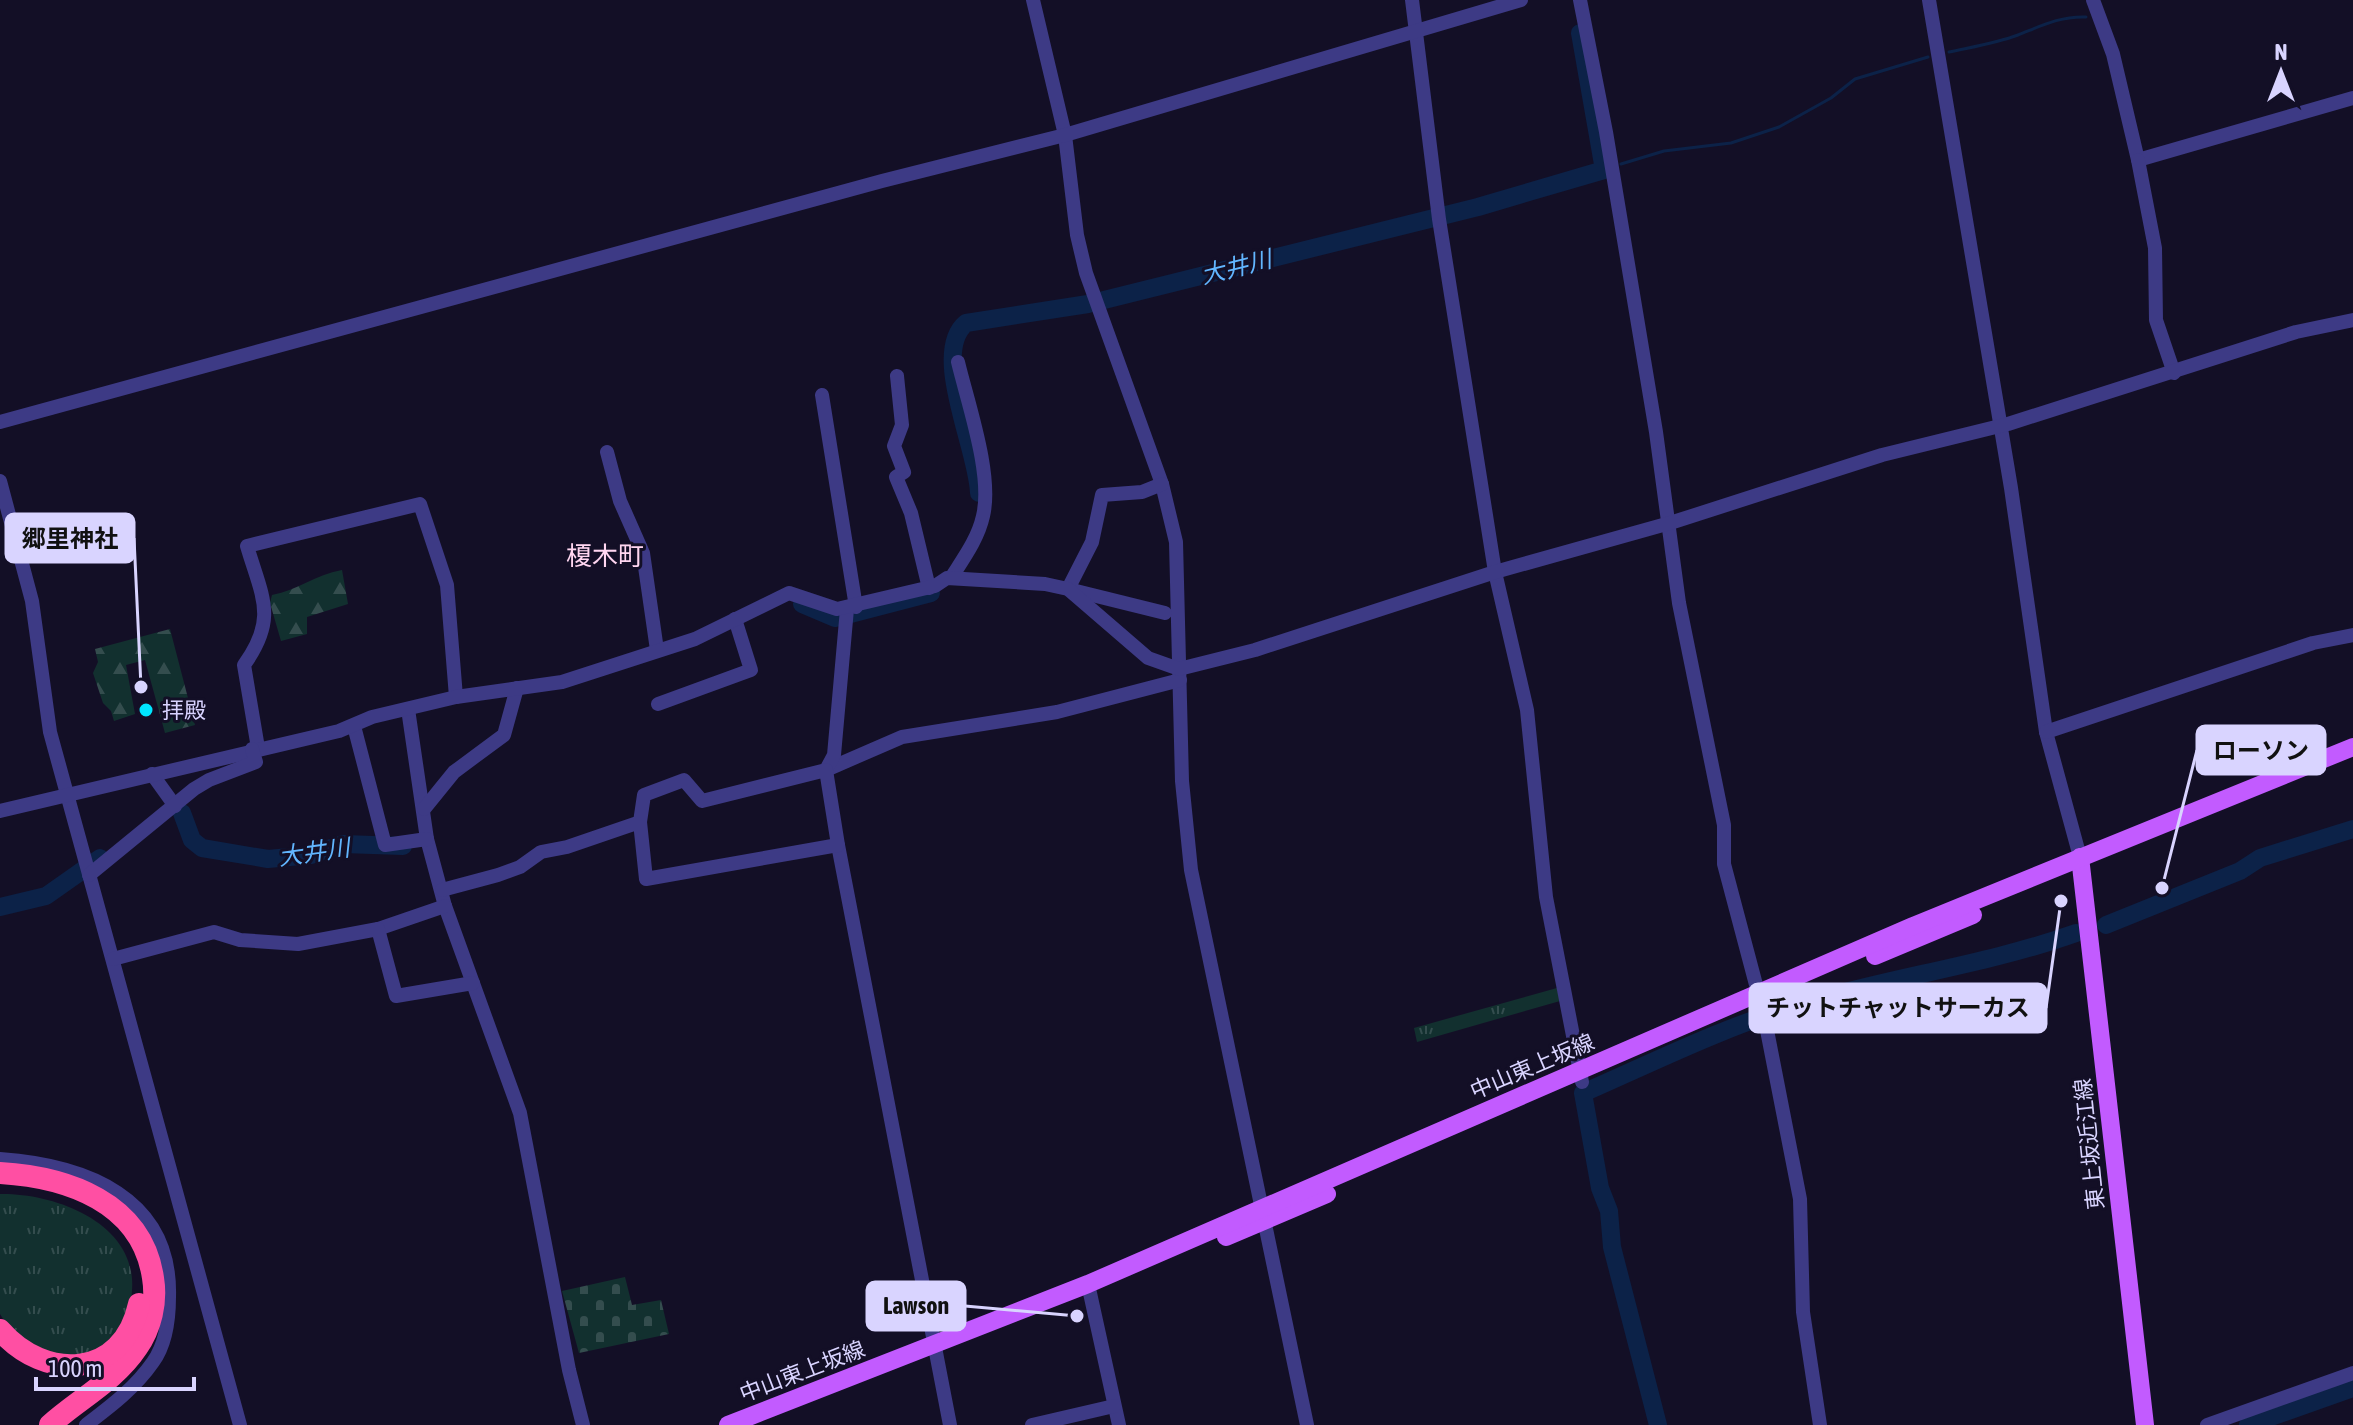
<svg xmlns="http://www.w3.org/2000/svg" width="2353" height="1425" viewBox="0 0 2353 1425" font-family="'Asap Condensed','Noto Sans JP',sans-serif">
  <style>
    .grass { fill: url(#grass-tufts) }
    .forest { fill: url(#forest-firs) }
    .cemetery { fill: url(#cemetery-stones) }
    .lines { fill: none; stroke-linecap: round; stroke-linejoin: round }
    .stream { stroke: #0c2248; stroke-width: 3 }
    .river { stroke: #0c2248; stroke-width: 18 }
    .minor { stroke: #3d3a85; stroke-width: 14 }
    .major { stroke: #c25bff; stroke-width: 18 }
    .highway { stroke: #ff4fa3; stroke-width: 22 }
    .poi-dot { fill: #00e5ff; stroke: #130f26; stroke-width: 3 }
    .labels { text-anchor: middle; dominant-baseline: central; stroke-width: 6; stroke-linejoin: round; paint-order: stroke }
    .poi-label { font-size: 22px; fill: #d9d4ff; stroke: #130f26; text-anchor: start }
    .street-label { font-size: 22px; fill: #d9d4ff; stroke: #130f26 }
    .water-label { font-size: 24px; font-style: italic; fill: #62b6ff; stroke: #130f26 }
    .quarter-label { font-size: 26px; fill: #ffd6f0; stroke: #130f26 }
    .leader { fill: none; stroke: #d9d4ff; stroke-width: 3 }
    .callout-dot { fill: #d9d4ff; stroke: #130f26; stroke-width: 3 }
    .callout { fill: #d9d4ff; stroke: #d9d4ff; stroke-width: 3 }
    .callout-label { font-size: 24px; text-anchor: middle; font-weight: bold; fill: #111 }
  </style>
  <defs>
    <pattern id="grass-tufts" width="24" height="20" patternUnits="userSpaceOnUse" patternTransform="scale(2)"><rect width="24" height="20" fill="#12302f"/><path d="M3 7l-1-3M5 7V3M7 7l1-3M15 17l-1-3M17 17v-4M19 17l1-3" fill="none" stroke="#344d4e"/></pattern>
    <pattern id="forest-firs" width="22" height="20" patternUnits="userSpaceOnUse" patternTransform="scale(2)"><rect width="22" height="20" fill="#12302f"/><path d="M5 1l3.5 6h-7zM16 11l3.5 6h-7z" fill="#344d4e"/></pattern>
    <pattern id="cemetery-stones" width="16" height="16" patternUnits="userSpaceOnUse" patternTransform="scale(2)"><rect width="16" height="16" fill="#12302f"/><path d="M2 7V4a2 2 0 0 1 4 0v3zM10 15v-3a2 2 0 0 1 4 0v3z" fill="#344d4e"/></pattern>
  </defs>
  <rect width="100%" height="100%" fill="#130f26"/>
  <g class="grass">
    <polygon points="1557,988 1560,1001 1417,1042 1414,1028"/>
    <path d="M0 1194C55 1193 137 1223 132 1290 131 1304 130 1320 122 1331 119 1335 112 1339 107 1342 101 1346 94 1352 87 1355 55 1368 15 1339 0 1314Z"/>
  </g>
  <g class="forest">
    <path d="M342 570 348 604 307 617V634L281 641 270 603 272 595C298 590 315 575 342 570Z"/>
    <polygon points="170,629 195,725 165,733 145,660 126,665 135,714 114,721 111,711 103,703 93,673 98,662 95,649"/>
  </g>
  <polygon class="cemetery" points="625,1277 632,1305 661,1300 669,1334 579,1353 562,1291"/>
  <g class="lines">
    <g class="stream">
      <path d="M1949 52C1972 47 1997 43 2018 35 2041 26 2060 16 2086 17"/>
      <polyline points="1621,164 1664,151 1731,143 1779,127 1831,98 1855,79 1928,57"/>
    </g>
    <g class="river">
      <path d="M979 493C978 450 930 353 966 323L1088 304 1478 207 1604 170 1580 33"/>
      <polyline points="802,604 835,618 931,593"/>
      <polyline points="182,813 192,840 202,848 268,859 311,855 343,844 403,846"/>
      <polyline points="0,907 46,896 100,858"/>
      <polyline points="2106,925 2240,871 2260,858 2353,829"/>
      <path d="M1658 1425 1612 1247 1609 1211 1600 1188 1583 1093C1654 1062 1724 1027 1798 1005 1890 977 1986 965 2076 933"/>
      <polyline points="2248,1425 2353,1388"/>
    </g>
    <g class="minor">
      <polyline points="1033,0 1065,135 1077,235 1086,273 1162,484 1176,542 1182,781 1191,870 1307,1425"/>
      <polyline points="1412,0 1439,219 1495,572 1527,710 1546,897 1582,1082"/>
      <polyline points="1580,0 1606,132 1656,432 1679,603 1724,825 1724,864 1764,1015 1800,1199 1803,1312 1820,1425"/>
      <polyline points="1929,0 2011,488 2046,732 2080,857"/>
      <polyline points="2093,0 2113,54 2138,160 2353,98"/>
      <polyline points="2138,160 2155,248 2156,320 2174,373"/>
      <polyline points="897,376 902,425 894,446 904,472 896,477 911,513 929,588"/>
      <polyline points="822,395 856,607"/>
      <polyline points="0,422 882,181 1065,135 1521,0"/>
      <polyline points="607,452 620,501 643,553 657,650"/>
      <polyline points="0,481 32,601 50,732 240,1425"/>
      <polyline points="1162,484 1142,492 1102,495 1092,542 1068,589 1165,613"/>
      <path d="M951 578C963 559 978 539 983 516 993 475 968 404 958 362"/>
      <polyline points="658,704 751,670 735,619"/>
      <polyline points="408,709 427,839 445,906 520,1113 569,1370 583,1425"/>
      <polyline points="354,726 385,845 427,839"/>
      <polyline points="2046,732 2313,643 2353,635"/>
      <path d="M258 748 244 665C278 618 262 597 247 546L420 504 447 585 456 697"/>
      <polyline points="826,770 902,737 1057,712 1180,680"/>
      <polyline points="826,770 834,755 847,609"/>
      <polyline points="152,774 175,806"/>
      <polyline points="424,809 454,772 504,735 517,688"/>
      <polyline points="0,811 339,731 372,717 456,697 562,682 695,639 789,593 837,609 935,586 947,578 1045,584 1068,589 1148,658 1179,669 1255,650 1495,572 1670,523 1882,455 2008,424 2296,332 2353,320"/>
      <polyline points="838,845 950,1425"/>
      <polyline points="89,875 194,789 209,780 256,762 252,749"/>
      <polyline points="442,890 498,875 520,867 541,852 567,847 640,822 644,795 684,780 702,801 826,770 838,845 646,879 640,822"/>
      <polyline points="378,929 445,906"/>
      <polyline points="113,959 214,932 240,940 298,944 378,929 396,996 473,983"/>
      <path d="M0 1159C85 1165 172 1197 169 1297 169 1318 166 1344 153 1362 135 1388 111 1406 86 1425"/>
      <polyline points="1088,1284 1119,1425"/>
      <polyline points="1032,1425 1114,1406"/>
      <polyline points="2207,1425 2353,1373"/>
    </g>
    <g class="major">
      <polyline points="2080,857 2145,1425"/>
      <polyline points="1875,956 1973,915"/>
      <polyline points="1226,1237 1327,1194"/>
      <polyline points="728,1425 1088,1284 1913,926 2353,747"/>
    </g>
    <g class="highway">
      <path d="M0 1173C67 1177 142 1202 153 1278 157 1302 151 1328 137 1348 115 1381 79 1399 50 1425"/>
      <path d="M0 1330C45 1382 123 1379 139 1304"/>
    </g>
  </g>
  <circle class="poi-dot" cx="146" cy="710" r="8"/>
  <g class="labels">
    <g class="poi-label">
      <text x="162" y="710">拝殿</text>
    </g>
    <g class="street-label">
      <text transform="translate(1532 1066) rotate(-23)">中山東上坂線</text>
      <text transform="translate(2089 1144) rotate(-96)">東上坂近江線</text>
      <text transform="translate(802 1371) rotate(-21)">中山東上坂線</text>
    </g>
    <g class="water-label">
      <text transform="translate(1236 267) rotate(-14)">大井川</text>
      <text transform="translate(314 852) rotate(-8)">大井川</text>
    </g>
    <g class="quarter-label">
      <text x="605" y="556">榎木町</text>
    </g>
  </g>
  <path class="leader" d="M141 687L134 538M2162 888L2197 750M2061 901L2046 1008M1077 1316L965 1306"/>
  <g class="callout-dot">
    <circle cx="141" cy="687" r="8"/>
    <circle cx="2162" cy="888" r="8"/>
    <circle cx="2061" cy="901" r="8"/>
    <circle cx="1077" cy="1316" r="8"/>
  </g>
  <g class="callout">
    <rect x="6" y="514" width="128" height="48" rx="8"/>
    <rect x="2197" y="726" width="128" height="48" rx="8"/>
    <rect x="1750" y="984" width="296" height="48" rx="8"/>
    <rect x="867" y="1282" width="98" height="48" rx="8"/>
  </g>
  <g class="callout-label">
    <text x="70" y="547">郷里神社</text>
    <text x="2261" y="759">ローソン</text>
    <text x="1898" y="1016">チットチャットサーカス</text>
    <text x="916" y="1314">Lawson</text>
  </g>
  <g transform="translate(2281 72)" stroke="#130f26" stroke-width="6" paint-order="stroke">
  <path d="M0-6L14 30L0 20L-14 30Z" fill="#d9d4ff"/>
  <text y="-12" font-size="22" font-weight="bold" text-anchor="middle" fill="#d9d4ff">N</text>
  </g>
  <path d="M36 1377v12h158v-12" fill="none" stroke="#d9d4ff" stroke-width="4"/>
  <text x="48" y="1377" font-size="24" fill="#d9d4ff" stroke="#130f26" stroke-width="6" paint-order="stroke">100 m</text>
</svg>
